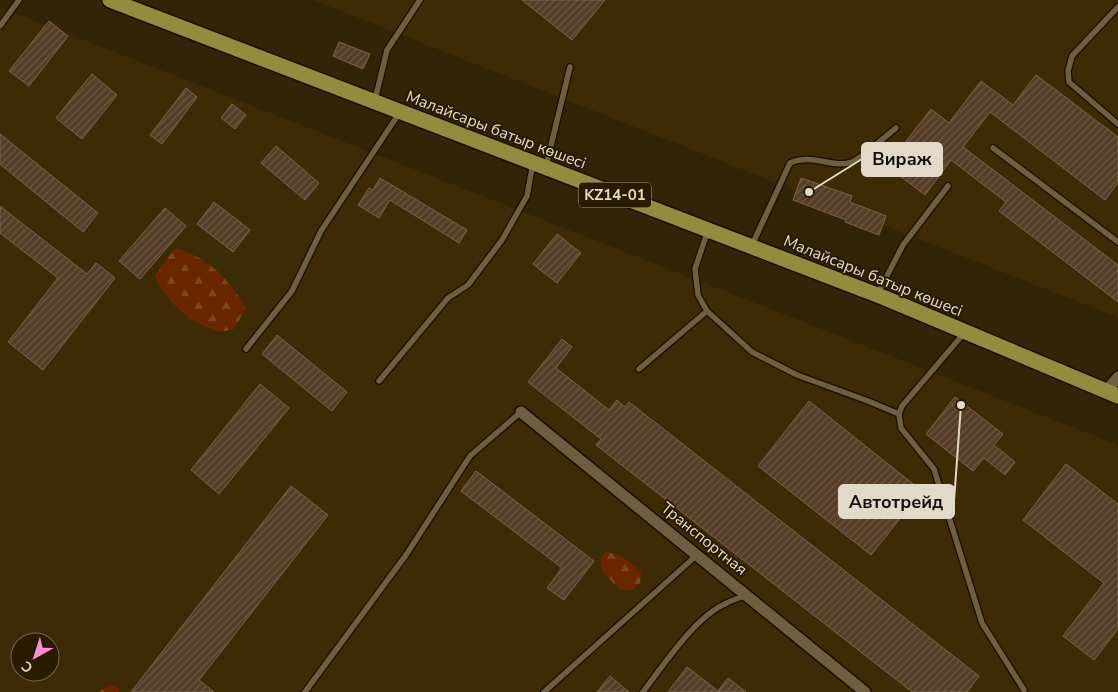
<svg xmlns="http://www.w3.org/2000/svg" width="1118" height="692" viewBox="0 0 1118 692" font-family="'Nunito Sans',sans-serif">
  <style>
    .built { fill: #3c2b04; fill-rule: evenodd }
    .forest { fill: url(#forest-firs) }
    .building { fill: url(#building-hatch); stroke: #7c624a }
    .lines { fill: none; stroke-linecap: round; stroke-linejoin: round }
    .lane-casing { stroke: #180e00; stroke-width: 8 }
    .street-casing { stroke: #180e00; stroke-width: 14 }
    .highway-casing { stroke: #180e00; stroke-width: 18 }
    .lane { stroke: #6e5f41; stroke-width: 5.5 }
    .street { stroke: #6e5f41; stroke-width: 11 }
    .highway { stroke: #948c3d; stroke-width: 15 }
    .labels { text-anchor: middle; dominant-baseline: central; stroke-width: 4; stroke-linejoin: round; paint-order: stroke }
    .shield { fill: #281b00; stroke: #aaa08c; stroke-width: 1 }
    .shield-label { font-size: 15px; font-weight: bold; fill: #e2d9c8 }
    .street-label { font-size: 16px; fill: #e2d9c8; stroke: #281b00 }
    .leader { fill: none; stroke: #e2d9c8; stroke-width: 2 }
    .callout-dot { fill: #e2d9c8; stroke: #281b00; stroke-width: 2 }
    .callout { fill: #e2d9c8; stroke: #e2d9c8; stroke-width: 2 }
    .callout-label { font-size: 18px; text-anchor: middle; font-weight: bold; fill: #111 }
  </style>
  <defs>
    <pattern id="forest-firs" width="22" height="20" patternUnits="userSpaceOnUse" patternTransform="scale(1.25)"><rect width="22" height="20" fill="#692601"/><path d="M5 1l3.5 6h-7zM16 11l3.5 6h-7z" fill="#7e4525"/></pattern>
    <pattern id="building-hatch" width="6" height="6" patternUnits="userSpaceOnUse" patternTransform="scale(1.25)"><rect width="6" height="6" fill="#553d26"/><path d="M-1 1l2-2M0 6l6-6M5 7l2-2" fill="none" stroke="#6d5844"/></pattern>
  </defs>
  <rect width="100%" height="100%" fill="#322406"/>
  <g class="built">
    <polygon points="313,0 1118,0 1118,318 1114,316"/>
    <path d="M0 7 1118 445V692H0ZM20 642H50V672H20Z"/>
  </g>
  <g class="forest">
    <path d="M175 248C210 258 227 278 246 308L234 329 219 332 193 321 177 308 159 286 155 276Z"/>
    <polygon points="605,552 620,555 641,571 640,584 632,590 619,589 602,571 600,559"/>
    <polygon points="111,684 119,689 119,692 98,692"/>
  </g>
  <g class="building">
    <polygon points="522,0 605,0 572,40"/>
    <polygon points="49,21 68,36 29,86 9,71"/>
    <polygon points="339,42 370,54 363,69 333,56"/>
    <polygon points="92,74 117,95 82,139 56,118"/>
    <polygon points="1036,75 1118,137 1118,183 1105,200 990,112 963,147 1118,265 1118,302 999,211 1006,202 951,160 925,195 887,166 931,109 949,123 981,81 1013,105"/>
    <polygon points="186,88 197,97 162,144 150,135"/>
    <polygon points="232,104 246,115 235,129 221,118"/>
    <polygon points="0,134 98,213 83,232 0,164"/>
    <polygon points="276,146 319,183 305,200 261,163"/>
    <polygon points="380,178 467,230 459,243 390,200 379,218 358,205 369,188 373,190"/>
    <polygon points="801,178 852,196 850,202 886,216 879,235 845,222 846,220 793,200"/>
    <polygon points="214,202 250,230 233,252 197,224"/>
    <polygon points="0,206 87,274 96,263 115,278 43,370 8,342 58,278 0,233"/>
    <polygon points="165,208 186,226 140,279 119,261"/>
    <polygon points="557,234 581,253 557,283 533,264"/>
    <polygon points="277,335 347,392 332,411 262,354"/>
    <polygon points="562,339 572,347 556,368 609,410 617,400 625,407 629,402 979,676 967,692 912,692 596,445 601,439 528,382"/>
    <polygon points="260,384 289,408 219,494 191,470"/>
    <polygon points="955,397 1003,434 994,445 1015,462 1005,475 984,458 973,471 926,434"/>
    <polygon points="809,401 922,491 871,555 758,466"/>
    <polygon points="1066,464 1118,504 1118,629 1094,660 1063,636 1104,583 1023,520"/>
    <polygon points="476,471 594,561 564,600 547,588 562,568 461,491"/>
    <polygon points="291,486 328,515 199,680 214,692 131,692"/>
    <polygon points="687,667 718,691 728,678 746,692 668,692"/>
    <polygon points="610,676 629,692 597,692"/>
  </g>
  <g class="lines">
    <defs>
      <g id="lane">
        <polyline points="1118,7 1072,56 1068,71 1069,82 1118,124"/>
        <polyline points="0,26 19,0"/>
        <polyline points="375,100 387,50 420,0"/>
        <polyline points="993,148 1118,242"/>
        <polyline points="546,166 570,67"/>
        <polyline points="708,230 695,269 698,295 707,311 752,352 797,375 868,401 899,414"/>
        <path d="M752 245 790 163C812 153 833 169 852 162 860 159 887 135 896 128"/>
        <polyline points="878,293 903,245 948,186"/>
        <polyline points="965,332 902,406 899,414 901,428 934,469 982,623 1024,690"/>
        <polyline points="246,349 292,291 321,231 400,112"/>
        <polyline points="639,369 707,311"/>
        <polyline points="379,381 448,298 468,285 502,240 527,196 533,163"/>
        <polyline points="305,692 406,555 470,456 521,412"/>
        <polyline points="544,692 697,555"/>
        <path d="M643 692C663 666 695 617 725 604 732 600 740 598 747 595"/>
      </g>
      <g id="street">
        <polyline points="1106,391 1118,377"/>
        <polyline points="521,412 865,692"/>
      </g>
      <polyline id="highway" points="110,0 885,298 1118,396"/>
    </defs>
    <use href="#lane" class="lane-casing"/>
    <use href="#street" class="street-casing"/>
    <use href="#highway" class="highway-casing"/>
    <use href="#lane" class="lane"/>
    <use href="#street" class="street"/>
    <use href="#highway" class="highway"/>
  </g>
  <g class="labels">
    <rect class="shield" x="579" y="182.5" width="72" height="25" rx="4"/>
    <g class="shield-label">
      <text x="615" y="195">KZ14-01</text>
    </g>
    <g class="street-label">
      <text transform="translate(496 130) rotate(21)">Малайсары батыр көшесі</text>
      <text transform="translate(873 276) rotate(22)">Малайсары батыр көшесі</text>
      <text transform="translate(704 539) rotate(39)">Транспортная</text>
    </g>
  </g>
  <path class="leader" d="M809 192L862 159M961 405L954 501"/>
  <g class="callout-dot">
    <circle cx="809" cy="192" r="5"/>
    <circle cx="961" cy="405" r="5"/>
  </g>
  <g class="callout">
    <rect x="862" y="143" width="80" height="33" rx="5"/>
    <rect x="839" y="485" width="115" height="33" rx="5"/>
  </g>
  <g class="callout-label">
    <text x="902" y="165">Вираж</text>
    <text x="896" y="508">Автотрейд</text>
  </g>
  <g transform="translate(35 657) rotate(219)"><circle r="24" fill="#281b00" stroke="#726750"/>
  <path d="M0-4L9 19L0 12L-9 19Z" fill="#f790ce"/>
  <text y="-8" font-size="14" font-weight="bold" text-anchor="middle" fill="#e2d9c8">С</text>
  </g>
</svg>
